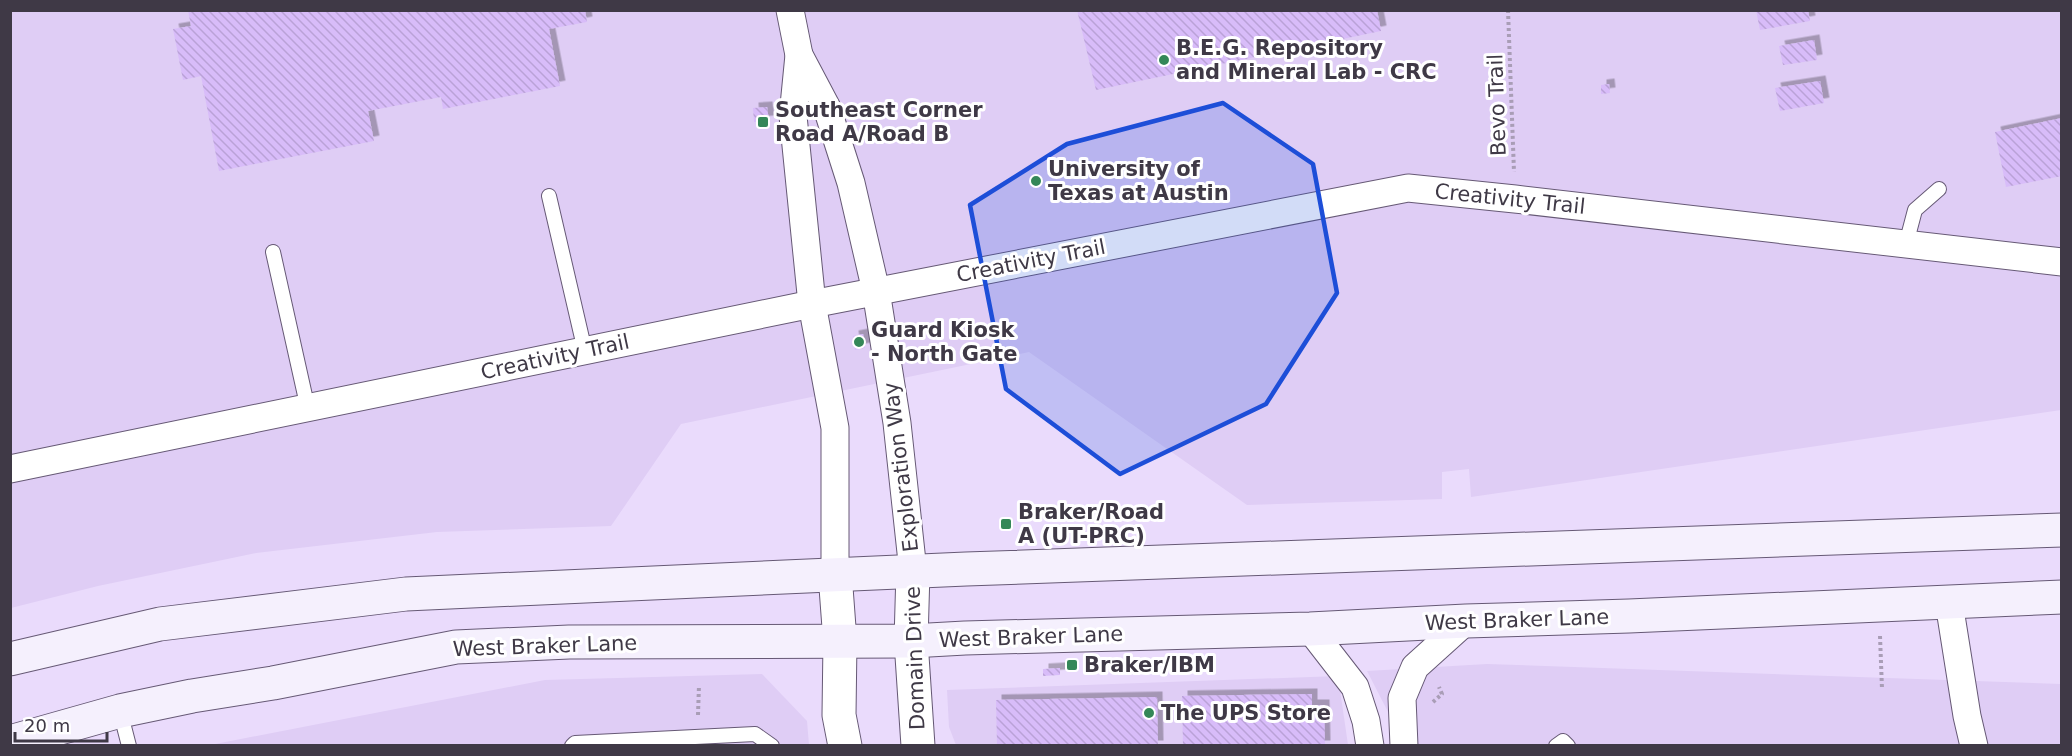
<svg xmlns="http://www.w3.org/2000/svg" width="2072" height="756" viewBox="0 0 2072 756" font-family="'DejaVu Sans',sans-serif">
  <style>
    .built { fill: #dfcdf5 }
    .building { fill: url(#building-back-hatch); filter: url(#shadow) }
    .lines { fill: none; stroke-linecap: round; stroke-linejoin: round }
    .service-casing { stroke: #665975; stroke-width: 16 }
    .minor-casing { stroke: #665975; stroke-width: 29 }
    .tertiary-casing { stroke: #665975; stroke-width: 35 }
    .secondary-casing { stroke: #665975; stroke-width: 35 }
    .path { stroke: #a99db6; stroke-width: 4; stroke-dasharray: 3 3; stroke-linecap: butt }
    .service { stroke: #fff; stroke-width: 14 }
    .minor { stroke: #fff; stroke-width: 27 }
    .tertiary { stroke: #fff; stroke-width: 33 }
    .secondary { stroke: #f5f0fd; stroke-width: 33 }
    .marked { fill: #1d4ed8; fill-opacity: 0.2; stroke: #1d4ed8; stroke-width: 4.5; stroke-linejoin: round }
    .poi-dot { fill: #348758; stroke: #fff; stroke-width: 2 }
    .labels { text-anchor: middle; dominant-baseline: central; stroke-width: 6; stroke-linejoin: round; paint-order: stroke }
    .poi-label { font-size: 21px; font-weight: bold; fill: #3f3946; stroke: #fff; text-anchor: start }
    .street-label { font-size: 21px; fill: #3f3946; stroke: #fff }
  </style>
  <defs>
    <pattern id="building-back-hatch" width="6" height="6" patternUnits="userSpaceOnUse" patternTransform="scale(1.5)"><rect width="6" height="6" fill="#d8bcf9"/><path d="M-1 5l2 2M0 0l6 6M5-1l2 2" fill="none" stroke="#baa2d7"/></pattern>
    <filter id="shadow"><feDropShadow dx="5.5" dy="-5.5" stdDeviation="0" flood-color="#0004"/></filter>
  </defs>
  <rect width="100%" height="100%" fill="#eadbfc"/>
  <g class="built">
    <polygon points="11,11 2061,11 2061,410 1471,497 1469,469 1442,472 1442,499 1247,505 1029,352 681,424 611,526 437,532 256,553 98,586 11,608"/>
    <polygon points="1487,664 2061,684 2061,745 1405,745 1367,671"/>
    <polygon points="762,674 807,721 809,745 205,746 545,680"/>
    <polygon points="1338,676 1348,745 956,745 949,727 947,690"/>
  </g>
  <g class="building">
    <polygon points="188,10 585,10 587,22 549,29 560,86 443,109 441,97 368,111 374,141 219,171 201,76 183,80 173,29 191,26"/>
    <polygon points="1077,10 1377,10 1381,31 1096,90"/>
    <polygon points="1756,10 1808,10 1810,21 1760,30"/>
    <polygon points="1814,40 1817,60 1783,65 1779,46"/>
    <polygon points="1820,81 1824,103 1780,111 1775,88"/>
    <polygon points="1609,84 1610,93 1601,94 1601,85"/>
    <polygon points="767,107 769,121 754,122 753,108"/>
    <polygon points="2062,118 2062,176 2006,187 1995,132"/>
    <polygon points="863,334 865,348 855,350 853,336"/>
    <polygon points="1060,668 1060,675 1043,676 1043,669"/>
    <polygon points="1312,694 1312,705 1324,705 1325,746 1183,746 1182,696"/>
    <polygon points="1157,697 1158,746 997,746 996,700"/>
  </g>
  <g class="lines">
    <defs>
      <g id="service">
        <polyline points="549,196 585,351"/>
        <polyline points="1906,244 1915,210 1939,189"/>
        <polyline points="273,252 308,409"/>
        <polyline points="120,711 129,746"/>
        <polyline points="572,746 575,743 755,734 772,746"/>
        <polyline points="1556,746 1563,741 1568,746"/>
      </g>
      <g id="minor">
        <polyline points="790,10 799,55 793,116 812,304 835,428 835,574"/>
        <polyline points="799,55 827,108 851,183 876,291 897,423 913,571"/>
        <polyline points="10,469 812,304 1408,188 1515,199 2062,262"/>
        <polyline points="1949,603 1967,716 1974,746"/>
        <polyline points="1310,629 1355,687 1366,721 1370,746"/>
        <polyline points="1404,746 1402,698 1415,667 1466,621"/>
      </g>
      <g id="tertiary">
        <polyline points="913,571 911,641 918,746"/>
        <polyline points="835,574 840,641 839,715 845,746"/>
      </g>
      <g id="secondary">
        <polyline points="10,659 160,624 406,594 966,569 2062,530"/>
        <polyline points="10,742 120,711 192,696 273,683 456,647 569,642 911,641 965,638 1310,629 1466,621 1629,616 2062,597"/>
      </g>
    </defs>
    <use href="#service" class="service-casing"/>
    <use href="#minor" class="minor-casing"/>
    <use href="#tertiary" class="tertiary-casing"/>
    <use href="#secondary" class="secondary-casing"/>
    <g class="path">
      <polyline points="1508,10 1514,172"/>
      <polyline points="1880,636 1882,689"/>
      <polyline points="1433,702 1442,694 1439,687"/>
      <polyline points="698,715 699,685"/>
    </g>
    <use href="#service" class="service"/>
    <use href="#minor" class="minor"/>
    <use href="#tertiary" class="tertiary"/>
    <use href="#secondary" class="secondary"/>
  </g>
  <path class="marked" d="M1223 103 1313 164 1337 293 1266 404 1120 474 1006 389 970 205 1067 144Z"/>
  <g class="poi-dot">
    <circle cx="1164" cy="60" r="6"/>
    <rect x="757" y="116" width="12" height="12" rx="3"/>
    <circle cx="1036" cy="181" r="6"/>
    <circle cx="859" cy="342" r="6"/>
    <rect x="1000" y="518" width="12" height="12" rx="3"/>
    <rect x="1066" y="659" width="12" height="12" rx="3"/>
    <circle cx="1149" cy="713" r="6"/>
  </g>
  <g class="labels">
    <g class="poi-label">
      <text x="1176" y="48">B.E.G. Repository<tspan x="1176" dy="24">and Mineral Lab - CRC</tspan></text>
      <text x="775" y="110">Southeast Corner<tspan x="775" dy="24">Road A/Road B</tspan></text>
      <text x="1048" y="169">University of<tspan x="1048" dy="24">Texas at Austin</tspan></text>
      <text x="871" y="330">Guard Kiosk<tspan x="871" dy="24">- North Gate</tspan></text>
      <text x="1018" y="512">Braker/Road<tspan x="1018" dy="24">A (UT-PRC)</tspan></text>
      <text x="1084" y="665">Braker/IBM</text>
      <text x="1161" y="713">The UPS Store</text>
    </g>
    <g class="street-label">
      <text transform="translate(1497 105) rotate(-92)">Bevo Trail</text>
      <text transform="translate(1510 199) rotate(6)">Creativity Trail</text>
      <text transform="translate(1031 261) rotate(-11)">Creativity Trail</text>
      <text transform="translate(555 357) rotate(-12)">Creativity Trail</text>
      <text transform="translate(901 467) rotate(-97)">Exploration Way</text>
      <text transform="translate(1517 620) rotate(-2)">West Braker Lane</text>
      <text transform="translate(1031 637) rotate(-2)">West Braker Lane</text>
      <text transform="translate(545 646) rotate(-2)">West Braker Lane</text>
      <text transform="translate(915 658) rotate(-92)">Domain Drive</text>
    </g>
  </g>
  <rect width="2072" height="756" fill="none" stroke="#3f3946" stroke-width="24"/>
  <path d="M15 732v9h92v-9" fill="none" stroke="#3f3946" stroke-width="3"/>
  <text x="24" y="732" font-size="18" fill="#3f3946" stroke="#ffffff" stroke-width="4.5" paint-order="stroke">20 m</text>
</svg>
